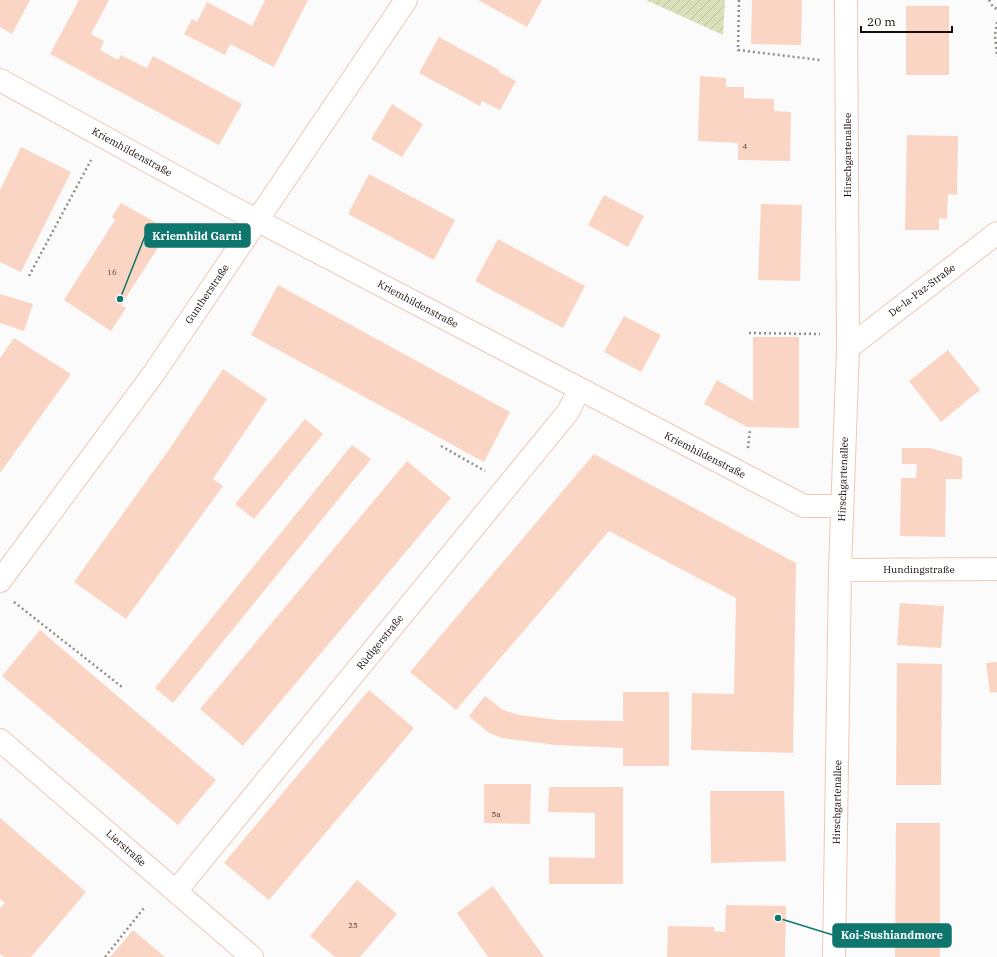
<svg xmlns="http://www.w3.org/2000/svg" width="997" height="957" viewBox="0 0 997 957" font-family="'IBM Plex Serif',serif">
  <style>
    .garden { fill: url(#garden-furrows) }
    .building { fill: #fbd5c3 }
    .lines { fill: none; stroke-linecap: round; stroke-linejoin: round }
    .minor-casing { stroke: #eec8b6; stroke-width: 24 }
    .path { stroke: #928c8a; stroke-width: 2.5; stroke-dasharray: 2 3; stroke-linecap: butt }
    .minor { stroke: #fff; stroke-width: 22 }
    .labels { text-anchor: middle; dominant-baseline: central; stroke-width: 3; stroke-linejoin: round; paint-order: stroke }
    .number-label { font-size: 8px; fill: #513e35 }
    .street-label { font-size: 10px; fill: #180b06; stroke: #fff }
    .leader { fill: none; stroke: #0f766e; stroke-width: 1.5 }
    .callout-dot { fill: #0f766e; stroke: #fff; stroke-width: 1.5 }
    .callout { fill: #0f766e; stroke: #0f766e; stroke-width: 1.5 }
    .callout-label { font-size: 11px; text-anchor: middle; font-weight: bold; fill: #fff }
  </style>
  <defs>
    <pattern id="garden-furrows" width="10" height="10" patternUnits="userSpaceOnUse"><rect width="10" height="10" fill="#d9e0ba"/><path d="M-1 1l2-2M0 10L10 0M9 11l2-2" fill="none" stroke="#babf9e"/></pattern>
  </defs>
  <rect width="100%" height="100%" fill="#fbfbfb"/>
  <polygon class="garden" points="646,0 725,0 723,35"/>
  <g class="building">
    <polygon points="0,0 30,0 12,34 0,27"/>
    <polygon points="79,0 109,0 91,34 104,41 100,50 118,60 121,55 147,68 153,56 242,104 219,145 50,54"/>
    <polygon points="265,0 308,0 274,67 230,44 225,55 184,34 192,19 197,22 207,2 252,26"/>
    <polygon points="478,0 542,0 527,27"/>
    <polygon points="752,0 802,0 801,45 751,44"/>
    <rect x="906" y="6" width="43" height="69"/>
    <polygon points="439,37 499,70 499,72 516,81 500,110 482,101 480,106 419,73"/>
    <polygon points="700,76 726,78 726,87 744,87 744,98 774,99 774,111 791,112 790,161 738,160 738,143 698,141"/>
    <polygon points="392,104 423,124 402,157 371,139"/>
    <polygon points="907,135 958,136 957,195 948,194 947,219 939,218 939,230 905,230"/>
    <polygon points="21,147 71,172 21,272 0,262 0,190"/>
    <polygon points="369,174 455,220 434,260 348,214"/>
    <polygon points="604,195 644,216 628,247 588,225"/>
    <polygon points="121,203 162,226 153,239 161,243 121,305 126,308 111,331 64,300 115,220 112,217"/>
    <polygon points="761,204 802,205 800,281 758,280"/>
    <polygon points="498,239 585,286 563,328 475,281"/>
    <polygon points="278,285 510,412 484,462 251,335"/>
    <polygon points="0,294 33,304 24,331 0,323"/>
    <polygon points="624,316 661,335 641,372 604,352"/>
    <polygon points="753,337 799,337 799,428 747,427 704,404 717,380 753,401"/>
    <polygon points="14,338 71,374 0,473 0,358"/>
    <polygon points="948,350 980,390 941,422 909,381"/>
    <polygon points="223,369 267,399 213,479 223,486 126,619 74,582 170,448"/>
    <polygon points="305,419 323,434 254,519 235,504"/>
    <polygon points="352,445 371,459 173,703 155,688"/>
    <polygon points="902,448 930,448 962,457 962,479 946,479 945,537 900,536 901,478 916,478 917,464 902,464"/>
    <polygon points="594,454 796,563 793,753 691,750 692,693 734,694 736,598 609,531 456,710 410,672"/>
    <polygon points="407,461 451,498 243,746 200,709"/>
    <polygon points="900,603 944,606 941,648 897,645"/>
    <polygon points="40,630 216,780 178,825 2,676"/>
    <polygon points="997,662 997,692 990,693 986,663"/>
    <polygon points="897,663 942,664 941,785 896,785"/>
    <polygon points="369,690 414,728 269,900 224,863"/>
    <polygon points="623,692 669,692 669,766 623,766 623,748 555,745 502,738 489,733 469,716 485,696 503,710 520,715 558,720 623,721"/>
    <polygon points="484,784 531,784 530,824 484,823"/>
    <polygon points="549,787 623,787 623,884 549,884 549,857 595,858 595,813 548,812"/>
    <polygon points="710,791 784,791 786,861 711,863"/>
    <polygon points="0,818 86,892 31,957 4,957 0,954 0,908 5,903 0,899"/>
    <polygon points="896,823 940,823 940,957 895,957"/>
    <polygon points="357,880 397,914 360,957 335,957 310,936"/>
    <polygon points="493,886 544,957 488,957 457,913"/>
    <polygon points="726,905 786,906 785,957 667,957 668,926 714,927 714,931 725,932"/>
    <polygon points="133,930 165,957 110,957"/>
  </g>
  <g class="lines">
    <defs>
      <g id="minor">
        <polyline points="0,80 224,203 804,506 842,506"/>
        <polyline points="848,348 997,233"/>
        <polyline points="840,570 997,569"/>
        <polyline points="0,581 154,373 406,0"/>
        <polyline points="0,740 252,957"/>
        <polyline points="176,891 568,412 579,390"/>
        <polyline points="834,957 840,570 848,348 846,0"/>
      </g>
    </defs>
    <use href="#minor" class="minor-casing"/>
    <g class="path">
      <polyline points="739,0 738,50 820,60"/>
      <polyline points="989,0 993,7 997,9"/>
      <polyline points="997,22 995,35 997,57"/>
      <polyline points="29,276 91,160"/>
      <polyline points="749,333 820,334"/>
      <polyline points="441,446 485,471"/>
      <polyline points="748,448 750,429"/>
      <polyline points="14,602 122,687"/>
      <polyline points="105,957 144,908"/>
    </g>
    <use href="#minor" class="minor"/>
  </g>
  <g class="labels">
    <g class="number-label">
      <text x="745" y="146">4</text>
      <text x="112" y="272">16</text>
      <text x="496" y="814">5a</text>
      <text x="353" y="925">25</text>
    </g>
    <g class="street-label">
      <text transform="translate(132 152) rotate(29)">Kriemhildenstraße</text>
      <text transform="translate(847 155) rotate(-90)">Hirschgartenallee</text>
      <text transform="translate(922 290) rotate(-37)">De-la-Paz-Straße</text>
      <text transform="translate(207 294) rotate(-56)">Guntherstraße</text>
      <text transform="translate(418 304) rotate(28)">Kriemhildenstraße</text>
      <text transform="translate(705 455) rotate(27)">Kriemhildenstraße</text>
      <text transform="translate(843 479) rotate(-88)">Hirschgartenallee</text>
      <text x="919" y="569">Hundingstraße</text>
      <text transform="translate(380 642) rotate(-51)">Rüdigerstraße</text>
      <text transform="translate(837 802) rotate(-89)">Hirschgartenallee</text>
      <text transform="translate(126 848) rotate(41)">Lierstraße</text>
    </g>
  </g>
  <path class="leader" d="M120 299L145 236M778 918L833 935"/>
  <g class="callout-dot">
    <circle cx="120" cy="299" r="4"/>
    <circle cx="778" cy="918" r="4"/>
  </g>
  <g class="callout">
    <rect x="145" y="224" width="105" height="23" rx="4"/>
    <rect x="833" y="924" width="118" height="23" rx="4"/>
  </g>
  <g class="callout-label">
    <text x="197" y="240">Kriemhild Garni</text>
    <text x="892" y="939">Koi-Sushiandmore</text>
  </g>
  <path d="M861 26v6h91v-6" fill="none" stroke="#180b06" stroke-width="2"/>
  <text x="867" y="26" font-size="12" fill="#180b06" stroke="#ffffff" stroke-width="3" paint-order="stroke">20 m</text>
</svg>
